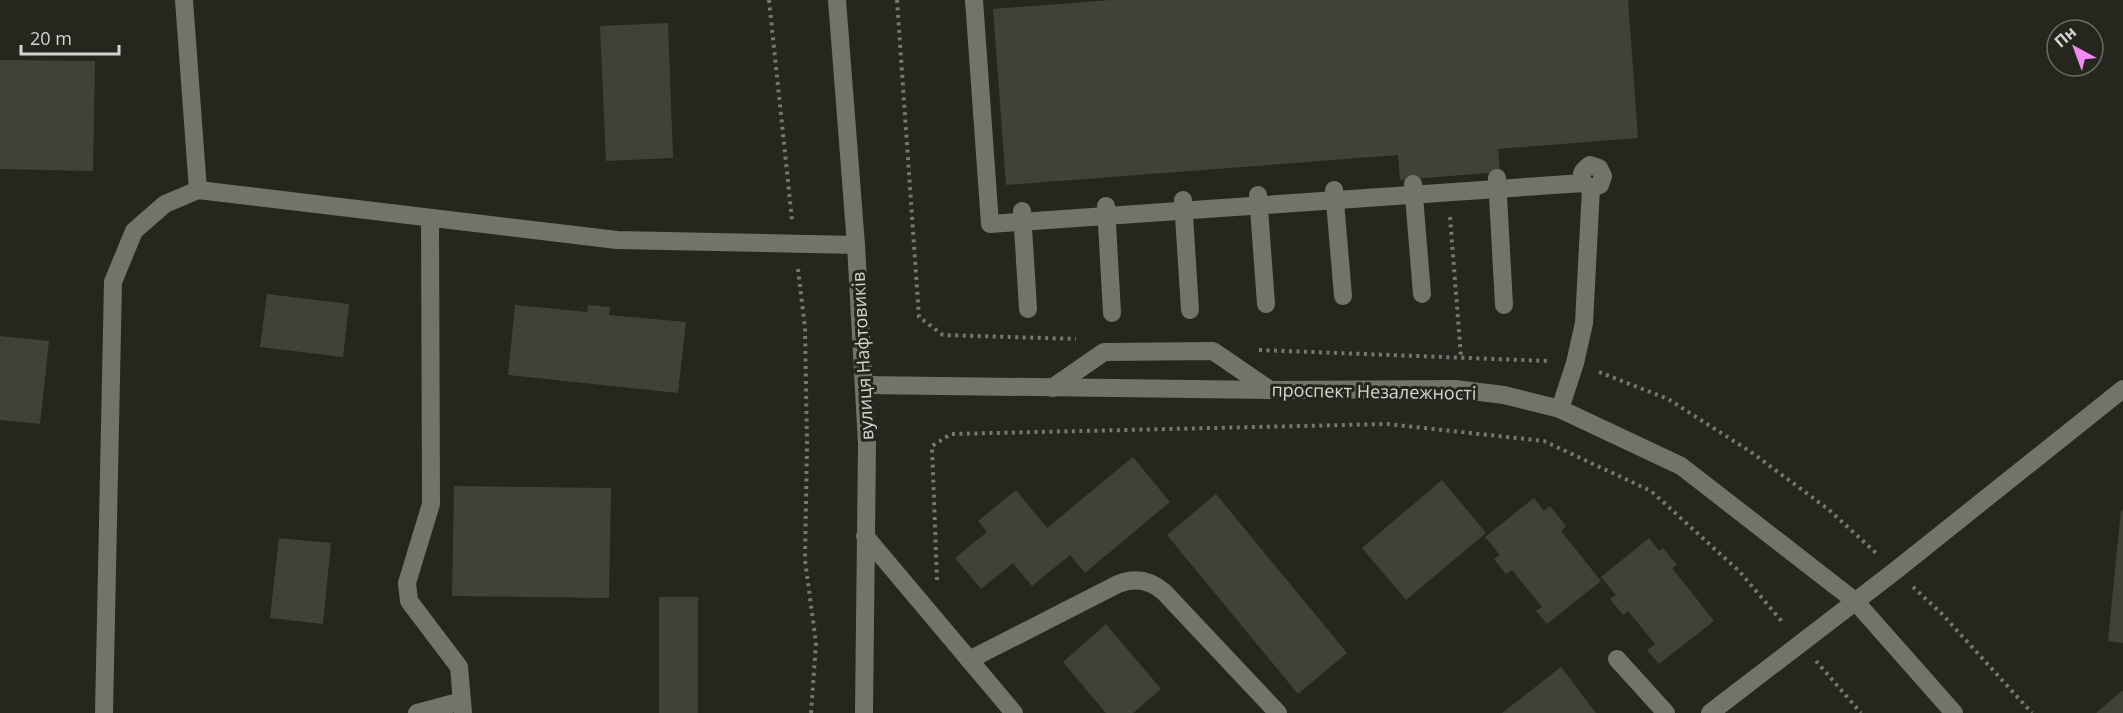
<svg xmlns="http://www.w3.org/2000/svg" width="2123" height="713" viewBox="0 0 2123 713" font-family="'Open Sans',sans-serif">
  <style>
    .building { fill: #404239 }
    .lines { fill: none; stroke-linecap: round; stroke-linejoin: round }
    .path { stroke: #767770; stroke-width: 4; stroke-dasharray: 3 4.5; stroke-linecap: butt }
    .service { stroke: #72746a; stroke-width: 18 }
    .minor { stroke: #72746a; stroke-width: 18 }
    .secondary { stroke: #72746a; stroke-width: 18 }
    .labels { text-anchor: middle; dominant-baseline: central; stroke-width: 6; stroke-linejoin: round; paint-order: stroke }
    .street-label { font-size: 18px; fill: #d4d5cf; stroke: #25261e }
  </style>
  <rect width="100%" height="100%" fill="#25261e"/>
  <g class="building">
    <polygon points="1111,0 1628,0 1638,138 1498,149 1500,172 1400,180 1398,155 1006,185 993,9"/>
    <polygon points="668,23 673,158 606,161 600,26"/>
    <polygon points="0,60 95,61 93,171 0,169"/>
    <polygon points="267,294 349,304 343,357 260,347"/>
    <polygon points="515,305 587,312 588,305 610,307 609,315 686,322 678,393 508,375"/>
    <polygon points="0,336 49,341 40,424 0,420"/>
    <polygon points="1133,457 1170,502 1085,573 1070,555 1032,586 1013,563 981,589 955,558 987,532 978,521 1016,490 1047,528"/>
    <polygon points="1442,480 1486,533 1406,600 1362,548"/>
    <polygon points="454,486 611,488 609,598 452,596"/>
    <polygon points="1216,494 1347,653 1298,694 1167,535"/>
    <polygon points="1534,498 1544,511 1550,506 1566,526 1561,531 1601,581 1547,624 1536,611 1542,607 1512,570 1506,574 1494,559 1500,555 1485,537"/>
    <polygon points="2121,510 2123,510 2123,643 2108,641"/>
    <polygon points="279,538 331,543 323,624 270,618"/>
    <polygon points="1649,538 1659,551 1663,548 1677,565 1672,568 1714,621 1659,664 1647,650 1655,644 1628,611 1623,615 1610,599 1616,595 1601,577"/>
    <rect x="659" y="597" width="39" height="116"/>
    <polygon points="1106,624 1161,689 1133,713 1106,713 1063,662"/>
    <polygon points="1561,667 1596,713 1502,713"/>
    <polygon points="2123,690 2123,713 2096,713"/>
  </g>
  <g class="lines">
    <g class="path">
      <polyline points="769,0 792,220"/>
      <polyline points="897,0 919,317 943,335 1076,339"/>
      <polyline points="1450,217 1461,357"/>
      <polyline points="798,269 805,328 807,445 805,560 816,643 811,713"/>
      <polyline points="1259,350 1548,361"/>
      <polyline points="1599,372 1668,399 1751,452 1828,509 1876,553"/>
      <polyline points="937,580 932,446 951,434 1387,424 1544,441 1651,491 1740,572 1784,624"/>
      <polyline points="1913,587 1942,614 2032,713"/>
      <polyline points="1816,661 1861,713"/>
    </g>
    <g class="service">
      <path d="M974 0 990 224 1583 183 1591 188 1600 185 1603 176 1599 168 1590 165C1582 171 1580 173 1583 183"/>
      <polyline points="1497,178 1504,305"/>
      <polyline points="1413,184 1422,294"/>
      <polyline points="1334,190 1343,296"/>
      <polyline points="1258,195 1266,304"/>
      <polyline points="1183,200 1190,310"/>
      <polyline points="1106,206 1112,313"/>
      <polyline points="1022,211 1028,309"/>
      <polyline points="430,218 431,504 407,583 409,601 459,667 463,713"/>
      <polyline points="1052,388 1104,352 1213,351 1270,390"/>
      <polyline points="1617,659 1666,713"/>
      <path d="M969 660 1118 584C1135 577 1150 580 1164 592L1278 713"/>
      <polyline points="104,713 113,282 134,231 165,204 198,190 184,0"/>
      <polyline points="417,713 462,701"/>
    </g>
    <g class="minor">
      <polyline points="837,0 856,245 867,444 864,713"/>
      <polyline points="198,190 617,240 856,245"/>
      <polyline points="1560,409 1575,363 1584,323 1591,188"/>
      <polyline points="865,536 1014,713"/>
      <polyline points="1710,713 1895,571 2123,389"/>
    </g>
    <polyline class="secondary" points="864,385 1270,390 1455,389 1504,395 1560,409 1681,466 1855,601 1954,713"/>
  </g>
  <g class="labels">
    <g class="street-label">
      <text transform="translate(862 356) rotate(-93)">вулиця Нафтовиків</text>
      <text transform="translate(1374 391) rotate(1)">проспект Незалежності</text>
    </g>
  </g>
  <g transform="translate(2075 48) rotate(319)"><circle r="28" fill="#25261e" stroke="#6b6c65" stroke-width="1.5"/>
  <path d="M0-4.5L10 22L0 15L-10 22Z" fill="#f28af3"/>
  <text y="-9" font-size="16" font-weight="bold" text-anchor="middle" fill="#d4d5cf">Пн</text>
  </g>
  <path d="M21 45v9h98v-9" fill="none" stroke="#d4d5cf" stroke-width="3"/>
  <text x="30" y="45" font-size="18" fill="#d4d5cf" stroke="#25261e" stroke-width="4.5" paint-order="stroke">20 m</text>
</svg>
